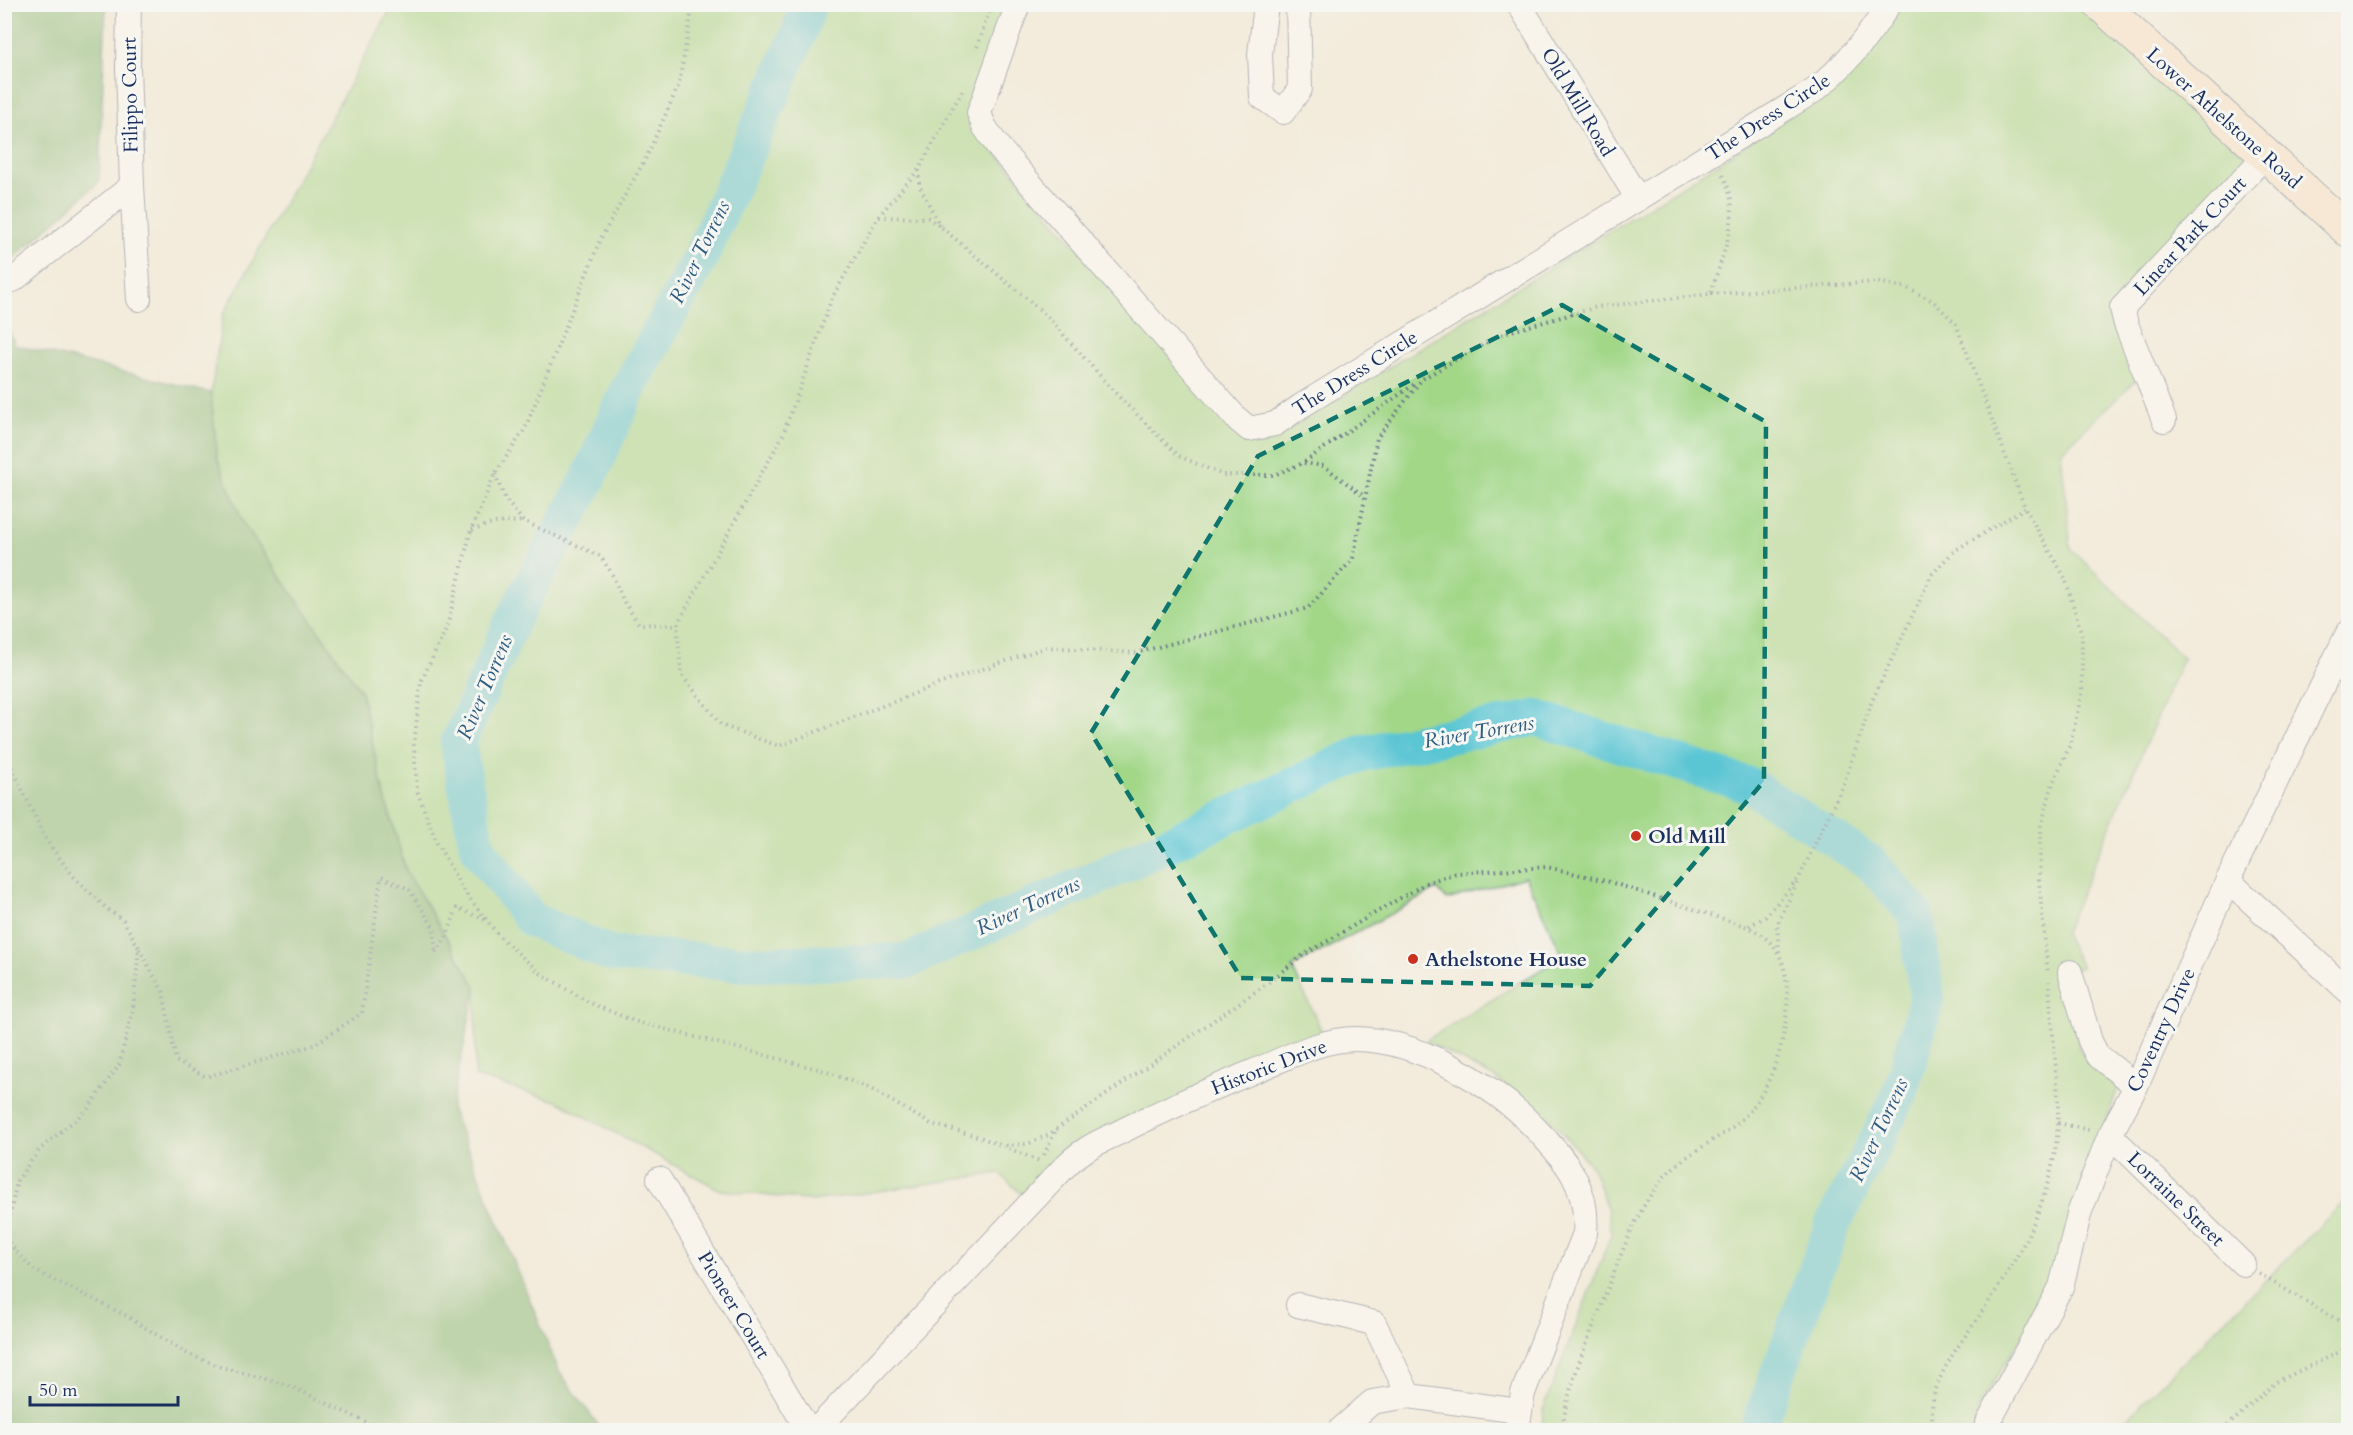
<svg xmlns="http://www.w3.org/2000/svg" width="2353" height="1435" viewBox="0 0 2353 1435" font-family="Cardo,serif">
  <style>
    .green { fill: #a2d788; stroke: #5e8373; stroke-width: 1.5 }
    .forest { fill: #81b874; stroke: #4e7469; stroke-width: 1.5 }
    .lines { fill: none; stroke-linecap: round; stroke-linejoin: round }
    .river { stroke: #5ac5d3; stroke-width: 36 }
    .street-casing { stroke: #67718a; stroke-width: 26 }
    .secondary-casing { stroke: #67718a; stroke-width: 35 }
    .path { stroke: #67718a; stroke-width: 4; stroke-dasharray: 1.5 4.5; stroke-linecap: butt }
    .street { stroke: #fff; stroke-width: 24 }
    .secondary { stroke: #fbe5cf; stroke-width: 33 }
    .marked { fill: none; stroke: #0f766e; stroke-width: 4.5; stroke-dasharray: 12 8; stroke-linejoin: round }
    .poi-dot { fill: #c8321e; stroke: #f6f6f2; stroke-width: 2 }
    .labels { text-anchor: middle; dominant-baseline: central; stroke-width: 6; stroke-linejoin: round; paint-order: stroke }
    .street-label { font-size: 20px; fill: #1b2f5e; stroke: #f6f6f2 }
    .poi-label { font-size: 20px; font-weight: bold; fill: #1b2f5e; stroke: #f6f6f2; text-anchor: start }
    .water-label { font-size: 21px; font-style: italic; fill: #2e5c81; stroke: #f6f6f2 }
  </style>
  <rect width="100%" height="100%" fill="#f6f6f2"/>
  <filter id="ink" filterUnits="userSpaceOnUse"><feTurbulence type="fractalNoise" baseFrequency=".0167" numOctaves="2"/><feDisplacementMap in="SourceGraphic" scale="12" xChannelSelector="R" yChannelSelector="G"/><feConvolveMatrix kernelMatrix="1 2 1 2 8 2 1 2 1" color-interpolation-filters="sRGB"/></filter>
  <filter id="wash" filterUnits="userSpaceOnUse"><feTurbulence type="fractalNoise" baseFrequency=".008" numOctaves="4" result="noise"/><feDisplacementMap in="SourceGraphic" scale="24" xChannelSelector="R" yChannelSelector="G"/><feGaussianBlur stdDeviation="1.35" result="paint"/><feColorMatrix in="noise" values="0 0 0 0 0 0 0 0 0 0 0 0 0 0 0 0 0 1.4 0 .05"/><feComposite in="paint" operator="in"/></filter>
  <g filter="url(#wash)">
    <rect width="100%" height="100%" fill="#f3ebdb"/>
    <g class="green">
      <polygon points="393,5 1012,5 974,127 1243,440 1263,445 1700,175 1824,93 1859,65 1901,5 2081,5 2249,158 2118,296 2110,323 2139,377 2061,452 2071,549 2183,658 2064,933 2081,967 2063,975 2080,1050 2119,1085 2048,1293 1977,1410 1981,1430 1542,1430 1543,1410 1611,1235 1608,1211 1592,1167 1556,1126 1495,1078 1425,1041 1563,956 1525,877 1447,900 1437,889 1292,967 1325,1038 1179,1098 1028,1200 999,1173 813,1201 720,1190 557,1101 475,1077 476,987 406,871 381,783 361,691 244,525 217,458 211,393 223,315"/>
      <polygon points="2348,1198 2348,1430 2115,1430"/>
    </g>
    <g class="forest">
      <polygon points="5,4 106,5 99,182 5,266"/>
      <polygon points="5,321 15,345 211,393 217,458 244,525 361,691 381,783 406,871 476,987 451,1108 559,1371 602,1430 5,1430"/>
    </g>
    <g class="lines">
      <polyline class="river" points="809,4 799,33 701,257 628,389 587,482 515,615 458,743 477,847 532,920 611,954 747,964 907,961 1092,880 1360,754 1536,718 1749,785 1871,863 1916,915 1927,998 1900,1094 1833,1224 1757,1430"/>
    </g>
  </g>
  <g filter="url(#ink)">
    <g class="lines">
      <defs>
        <g id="street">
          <path d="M1018 4 979 113 984 126 999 148 1236 418 1249 429 1275 424 1301 406 1815 90C1846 65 1868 38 1889 4"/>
          <polyline points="1266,4 1260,54 1262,97 1283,112 1300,89 1298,4"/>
          <polyline points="1519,4 1638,199"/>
          <polyline points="132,186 139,299"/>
          <polyline points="13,280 132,186 128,67 129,4"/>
          <polyline points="2164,420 2126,324 2122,308 2265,156"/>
          <polyline points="2228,880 2348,991"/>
          <polyline points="2070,972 2090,1041 2097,1055 2136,1086"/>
          <polyline points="2110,1135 2243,1264"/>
          <polyline points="659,1179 808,1430"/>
          <polyline points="1298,1305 1374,1323 1409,1396"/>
          <path d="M816 1430 1057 1175C1065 1166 1074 1157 1084 1151 1096 1142 1111 1137 1124 1130 1166 1109 1209 1090 1252 1072 1285 1059 1320 1039 1355 1039 1416 1039 1493 1084 1534 1127 1565 1159 1589 1186 1585 1233L1523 1393 1517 1430"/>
          <polyline points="1340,1430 1372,1402 1409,1396 1519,1411"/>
          <polyline points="1990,1430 1988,1423 2061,1287 2080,1211 2110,1135 2136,1086 2228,880 2348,633"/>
        </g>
        <polyline id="secondary" points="2100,4 2348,230"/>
      </defs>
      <use href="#street" class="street-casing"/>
      <use href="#secondary" class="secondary-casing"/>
      <g class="path">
        <polyline points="693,4 679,84 647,156 600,240 525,429 495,474 471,530 447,627 421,682 414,745 417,791 437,843 463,890 500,937 540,973 590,1003 634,1021 825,1071 869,1088 931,1124 980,1137 1042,1162"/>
        <polyline points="977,47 992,4"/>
        <path d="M962 91 919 169 878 217 832 298 783 435 677 625 681 674 721 725 779 746 942 683 1047 647 1135 653 1308 608 1353 559 1377 438 1422 379 1501 334 1597 307 1711 294C1721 254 1746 212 1721 173"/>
        <polyline points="919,170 919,185 940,226"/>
        <polyline points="879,217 928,218 941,227 1045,314 1121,399 1179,456 1223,475 1274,475 1303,463 1416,383"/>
        <polyline points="1711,294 1877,282 1907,288 1933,301 1956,324 2025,508 2065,578 2082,635 2082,691 2070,745 2053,783 2041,826 2039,882 2048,974"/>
        <polyline points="1304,463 1324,466 1365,497"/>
        <polyline points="495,474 505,499 523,521 600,556 611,572 624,602 639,624 677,625"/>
        <polyline points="472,530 494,523 523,521"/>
        <polyline points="4,751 46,840 73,876 107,909 123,920 139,948 133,1009 119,1065 87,1110 39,1150 17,1181 5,1239 34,1270 125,1315 188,1354 221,1367 288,1385 383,1430"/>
        <polyline points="1749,926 1765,917 1799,878 1844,783 1872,701 1932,574 1954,551 2025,508"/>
        <polyline points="139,949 163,992 176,1061 206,1077 314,1045 362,1013 381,877 409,889 434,928 435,953 446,938 457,908 488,921"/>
        <polyline points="1779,952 1777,925 1797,883"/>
        <polyline points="2058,1123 2089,1130"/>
        <path d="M1006 1145 1028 1144 1048 1135 1265 985 1302 956 1426 883 1456 873 1547 867 1610 882 1748 927C1762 934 1773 942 1780 957 1800 1001 1777 1087 1743 1118 1718 1142 1682 1153 1660 1182 1634 1216 1620 1257 1605 1296 1588 1341 1568 1383 1562 1430"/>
        <polyline points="1044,1155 1055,1132"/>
        <polyline points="2259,1274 2348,1326"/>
        <path d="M1935 1430C1921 1390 1959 1346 1980 1315 1995 1293 2010 1269 2023 1245 2041 1211 2057 1161 2058 1123 2059 1076 2051 1028 2049 981"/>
        <polyline points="2223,1430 2276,1382 2348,1348"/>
      </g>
      <use href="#street" class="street"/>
      <use href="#secondary" class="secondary"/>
    </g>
  </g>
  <path d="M0 0H2353V1435H0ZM1562 305 1766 422 1764 781 1590 986 1241 978 1091 733 1258 456Z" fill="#f3ebdb" fill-opacity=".55" fill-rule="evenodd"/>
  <path class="marked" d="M1562 305 1766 422 1764 781 1590 986 1241 978 1091 733 1258 456Z"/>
  <g class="poi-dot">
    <circle cx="1636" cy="836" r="6"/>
    <circle cx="1413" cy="959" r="6"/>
  </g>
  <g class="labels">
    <g class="street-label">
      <text transform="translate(130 95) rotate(-91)">Filippo Court</text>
      <text transform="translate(1578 102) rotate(59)">Old Mill Road</text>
      <text transform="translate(1768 117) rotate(-33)">The Dress Circle</text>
      <text transform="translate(2224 118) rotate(42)">Lower Athelstone Road</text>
      <text transform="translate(2190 236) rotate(-47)">Linear Park Court</text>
      <text transform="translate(1355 373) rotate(-32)">The Dress Circle</text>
      <text transform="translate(2161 1030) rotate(-65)">Coventry Drive</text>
      <text transform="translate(1269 1067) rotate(-21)">Historic Drive</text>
      <text transform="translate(2176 1199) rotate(44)">Lorraine Street</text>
      <text transform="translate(734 1305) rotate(59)">Pioneer Court</text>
    </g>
    <g class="poi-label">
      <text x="1648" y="836">Old Mill</text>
      <text x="1425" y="959">Athelstone House</text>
    </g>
    <g class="water-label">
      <text transform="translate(700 252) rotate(-64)">River Torrens</text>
      <text transform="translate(485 687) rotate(-67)">River Torrens</text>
      <text transform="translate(1479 732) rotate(-10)">River Torrens</text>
      <text transform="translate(1028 906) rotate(-25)">River Torrens</text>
      <text transform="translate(1879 1130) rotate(-65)">River Torrens</text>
    </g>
  </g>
  <rect width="2353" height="1435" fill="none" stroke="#f6f6f2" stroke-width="24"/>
  <path d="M30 1396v9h148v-9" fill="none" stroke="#1b2f5e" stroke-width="3"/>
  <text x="39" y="1396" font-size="18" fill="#1b2f5e" stroke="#f6f6f2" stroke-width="4.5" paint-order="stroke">50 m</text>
</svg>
